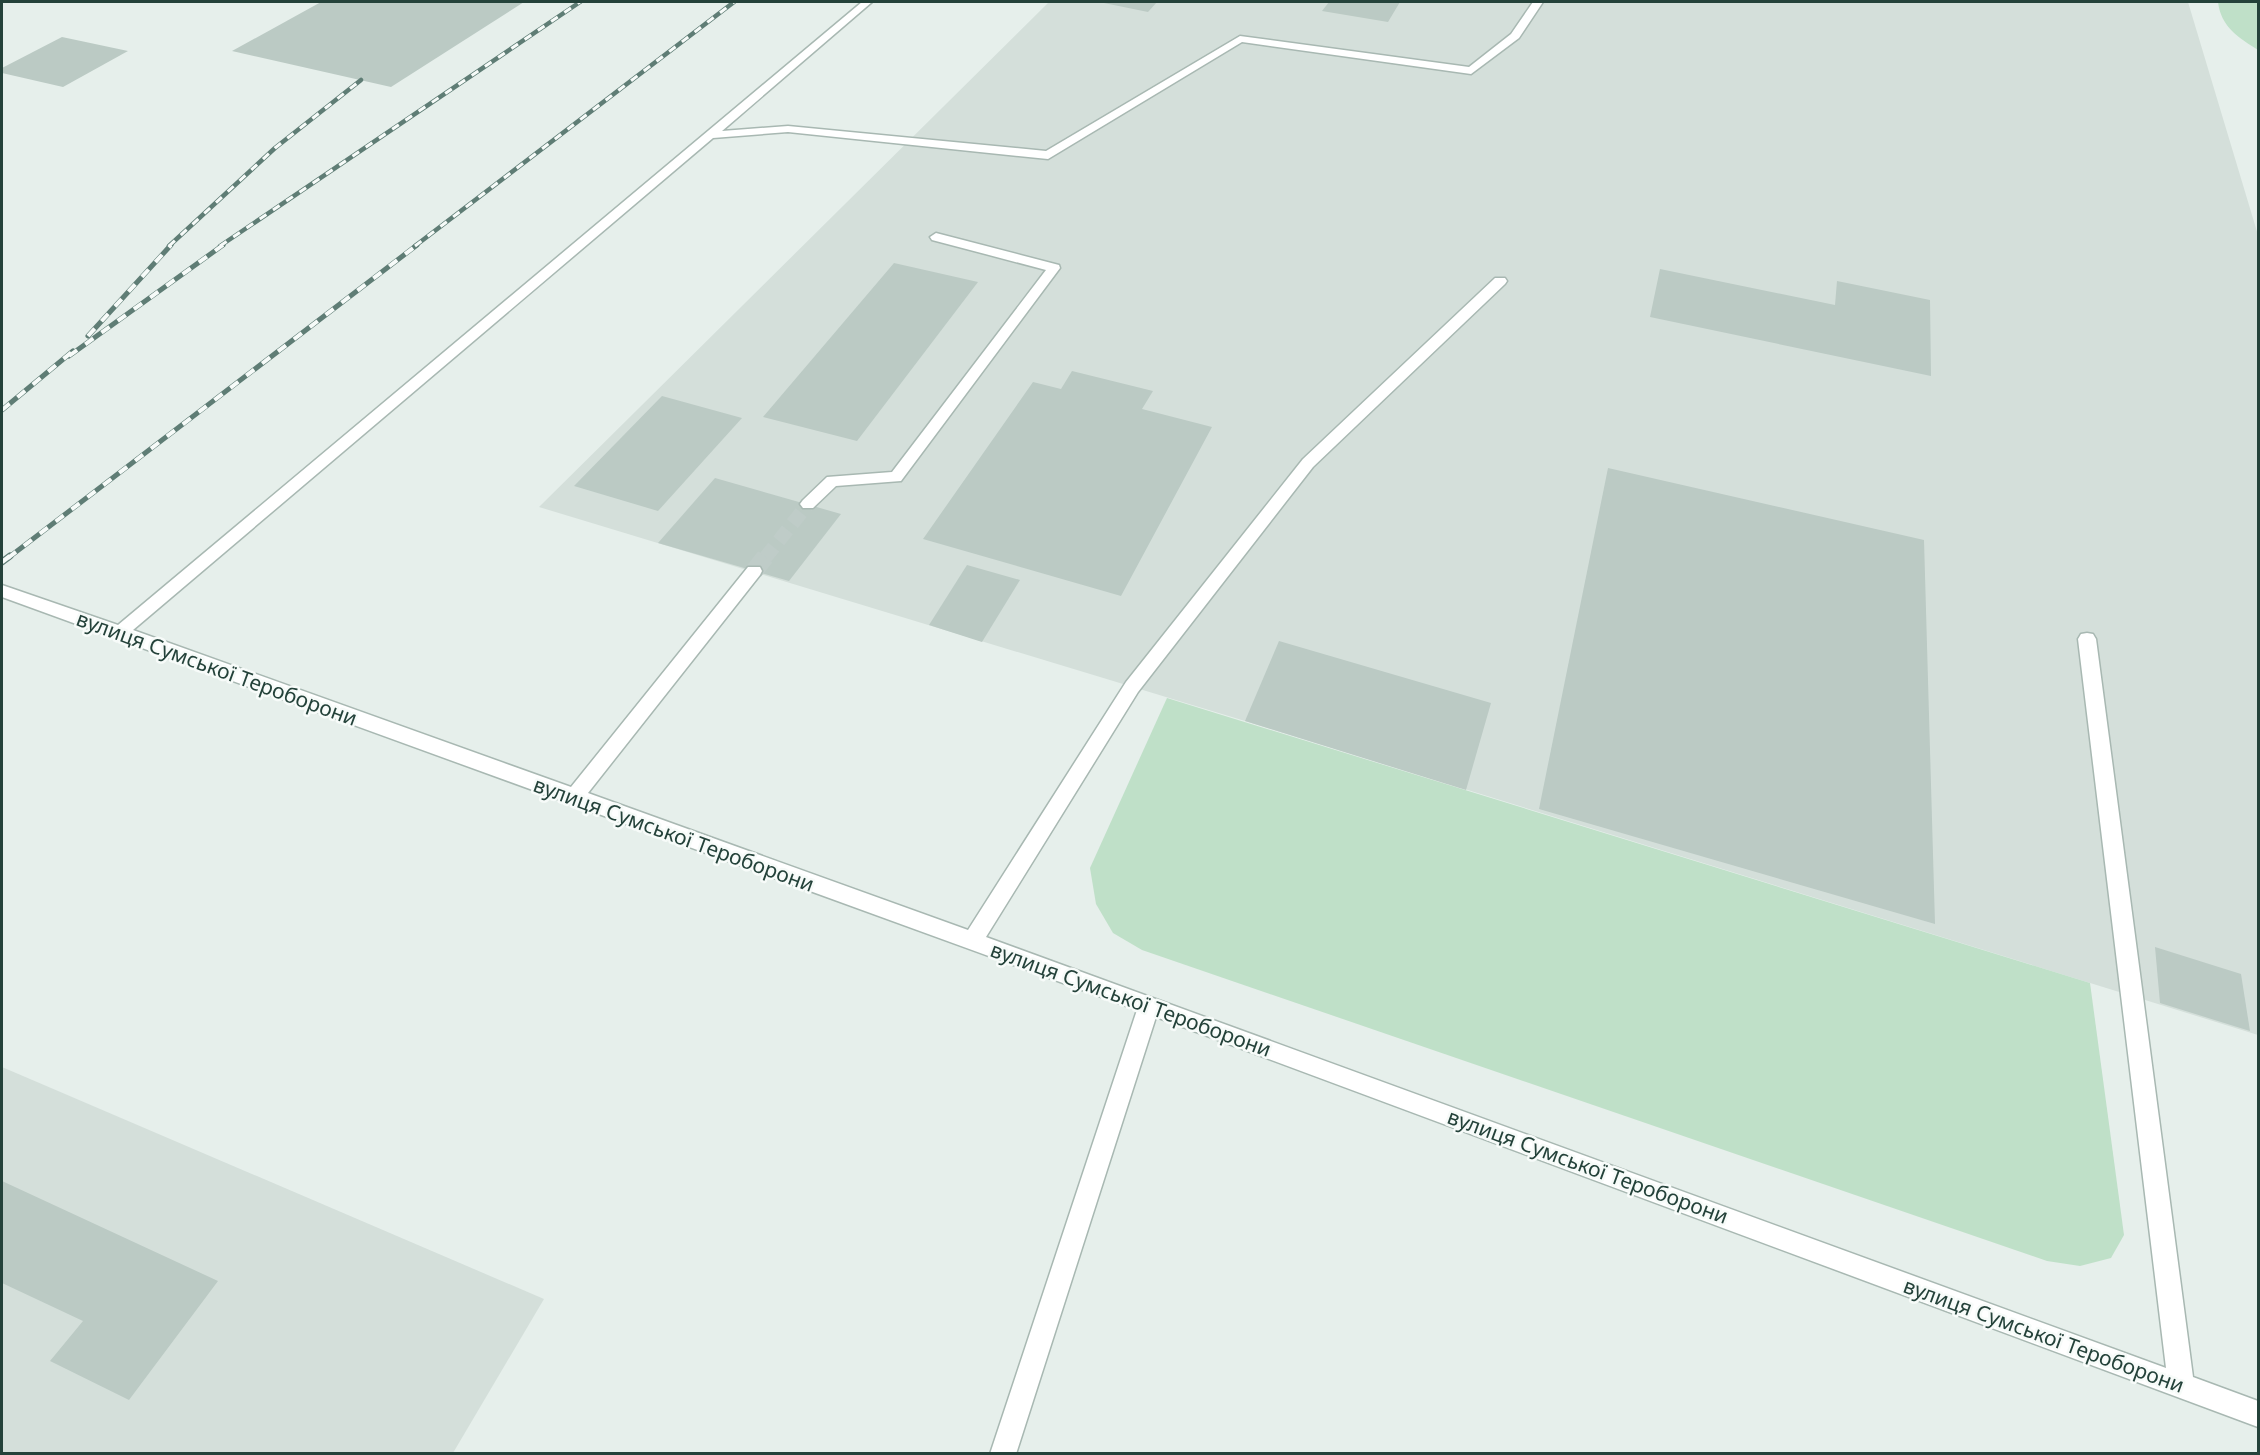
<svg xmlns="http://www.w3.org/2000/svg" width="2260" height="1455" viewBox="0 0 2260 1455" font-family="'Noto Sans',sans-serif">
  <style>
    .built { fill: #d4dfda }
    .green { fill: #bfe0c8 }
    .building { fill: #bbcac4 }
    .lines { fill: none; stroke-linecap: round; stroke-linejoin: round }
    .minor-tunnel-far1 { stroke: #bfccc8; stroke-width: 14; stroke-dasharray: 14 8; stroke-linecap: butt }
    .minor-tunnel { stroke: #bfccc8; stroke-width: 18; stroke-dasharray: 18 9; stroke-linecap: butt }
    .minor-casing { stroke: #a8b8b2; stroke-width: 3 }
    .minor { fill: #fff; fill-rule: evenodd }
    .rail-far2-casing { stroke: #5f7d75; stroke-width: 4.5 }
    .rail-far1-casing { stroke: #5f7d75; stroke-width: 5 }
    .rail-casing { stroke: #5f7d75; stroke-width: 7 }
    .rail-far2 { stroke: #f7fbf9; stroke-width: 3; stroke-dasharray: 8; stroke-linecap: butt }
    .rail-far1 { stroke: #f7fbf9; stroke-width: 4; stroke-dasharray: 10; stroke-linecap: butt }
    .rail { stroke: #f7fbf9; stroke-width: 4.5; stroke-dasharray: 14; stroke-linecap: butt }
    .labels { text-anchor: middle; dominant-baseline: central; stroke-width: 5; stroke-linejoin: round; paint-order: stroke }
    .street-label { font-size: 21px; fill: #24423a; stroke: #f7fbf9 }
  </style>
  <rect width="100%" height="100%" fill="#e6efeb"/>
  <g class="built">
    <polygon points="1049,2 2188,2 2258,235 2258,1035 1245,721 539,507"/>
    <polygon points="2,1067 544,1299 453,1453 2,1453"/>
  </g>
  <g class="green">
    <path d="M2218 2H2258V50C2238 37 2221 27 2218 2Z"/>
    <polygon points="1167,698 2090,983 2124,1235 2111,1258 2080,1266 2047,1261 1142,950 1113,933 1096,904 1090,868"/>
  </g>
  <g class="building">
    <polygon points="321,2 524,2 391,87 232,51"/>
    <polygon points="1099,2 1157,2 1148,12"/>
    <polygon points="1329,2 1400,2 1388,22 1322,11"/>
    <polygon points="62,37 128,51 63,87 2,73 2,68"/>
    <polygon points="894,263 978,282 857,441 763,417"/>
    <polygon points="1660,269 1835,305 1837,281 1930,300 1931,376 1650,317"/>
    <polygon points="1072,371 1153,391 1142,409 1212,427 1121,596 923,539 1033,382 1061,389"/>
    <polygon points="662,396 742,418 658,511 574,486"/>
    <polygon points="1608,468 1924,540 1935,924 1539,809"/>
    <polygon points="715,478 841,514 789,581 658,543"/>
    <polygon points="967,565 1020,580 982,642 929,625"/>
    <polygon points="1279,641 1491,703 1466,790 1245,721"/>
    <polygon points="2155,947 2241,974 2250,1031 2160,1003"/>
    <polygon points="2,1181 218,1281 129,1400 50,1361 83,1321 2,1283"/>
  </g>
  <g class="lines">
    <polyline class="minor-tunnel-far1" points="765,558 808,504"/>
    <polyline class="minor-tunnel" points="754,571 766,556"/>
    <defs>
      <g id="minor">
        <polygon points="862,2 872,2 722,131 788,126 1046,151 1240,36 1469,67 1511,34 1533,2 1543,2 1519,38 1471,74 1242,42 1048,159 788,132 713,138 133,630 571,787 748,567 760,567 762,571 760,575 588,793 968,930 1126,682 1303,459 1495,278 1505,278 1507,281 1505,284 1313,467 1138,692 986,937 2166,1368 2078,639 2081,634 2087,633 2093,634 2096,639 2193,1377 2258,1401 2258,1427 1156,1017 1016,1454 990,1454 1137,1010 2,597 2,585 118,625"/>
        <polygon points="936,233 1059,265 1060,268 901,481 836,486 813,508 803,508 800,504 803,500 827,477 892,472 1046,270 932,240 930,237"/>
      </g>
    </defs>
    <use href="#minor" class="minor-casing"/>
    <use href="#minor" class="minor"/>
    <defs>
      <g id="rail-far2">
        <polyline points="169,246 275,148 361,80"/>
        <polyline points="220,246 580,2"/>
        <polyline points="415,246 734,2"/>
      </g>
      <g id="rail-far1">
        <polyline points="88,336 171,245"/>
        <polyline points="69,356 223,245"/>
        <polyline points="2,410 73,351"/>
        <polyline points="8,558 417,245"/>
      </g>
      <polyline id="rail" points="2,562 10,556"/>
    </defs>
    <use href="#rail-far2" class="rail-far2-casing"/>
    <use href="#rail-far1" class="rail-far1-casing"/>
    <use href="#rail" class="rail-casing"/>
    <use href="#rail-far2" class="rail-far2"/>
    <use href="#rail-far1" class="rail-far1"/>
    <use href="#rail" class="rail"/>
  </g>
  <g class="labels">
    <g class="street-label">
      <text transform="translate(217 668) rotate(20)">вулиця Сумської Тероборони</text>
      <text transform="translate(674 834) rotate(20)">вулиця Сумської Тероборони</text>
      <text transform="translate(1131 999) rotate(20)">вулиця Сумської Тероборони</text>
      <text transform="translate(1588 1166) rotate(20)">вулиця Сумської Тероборони</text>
      <text transform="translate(2044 1335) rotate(20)">вулиця Сумської Тероборони</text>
    </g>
  </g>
  <rect width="2260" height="1455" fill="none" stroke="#24423a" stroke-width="6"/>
</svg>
